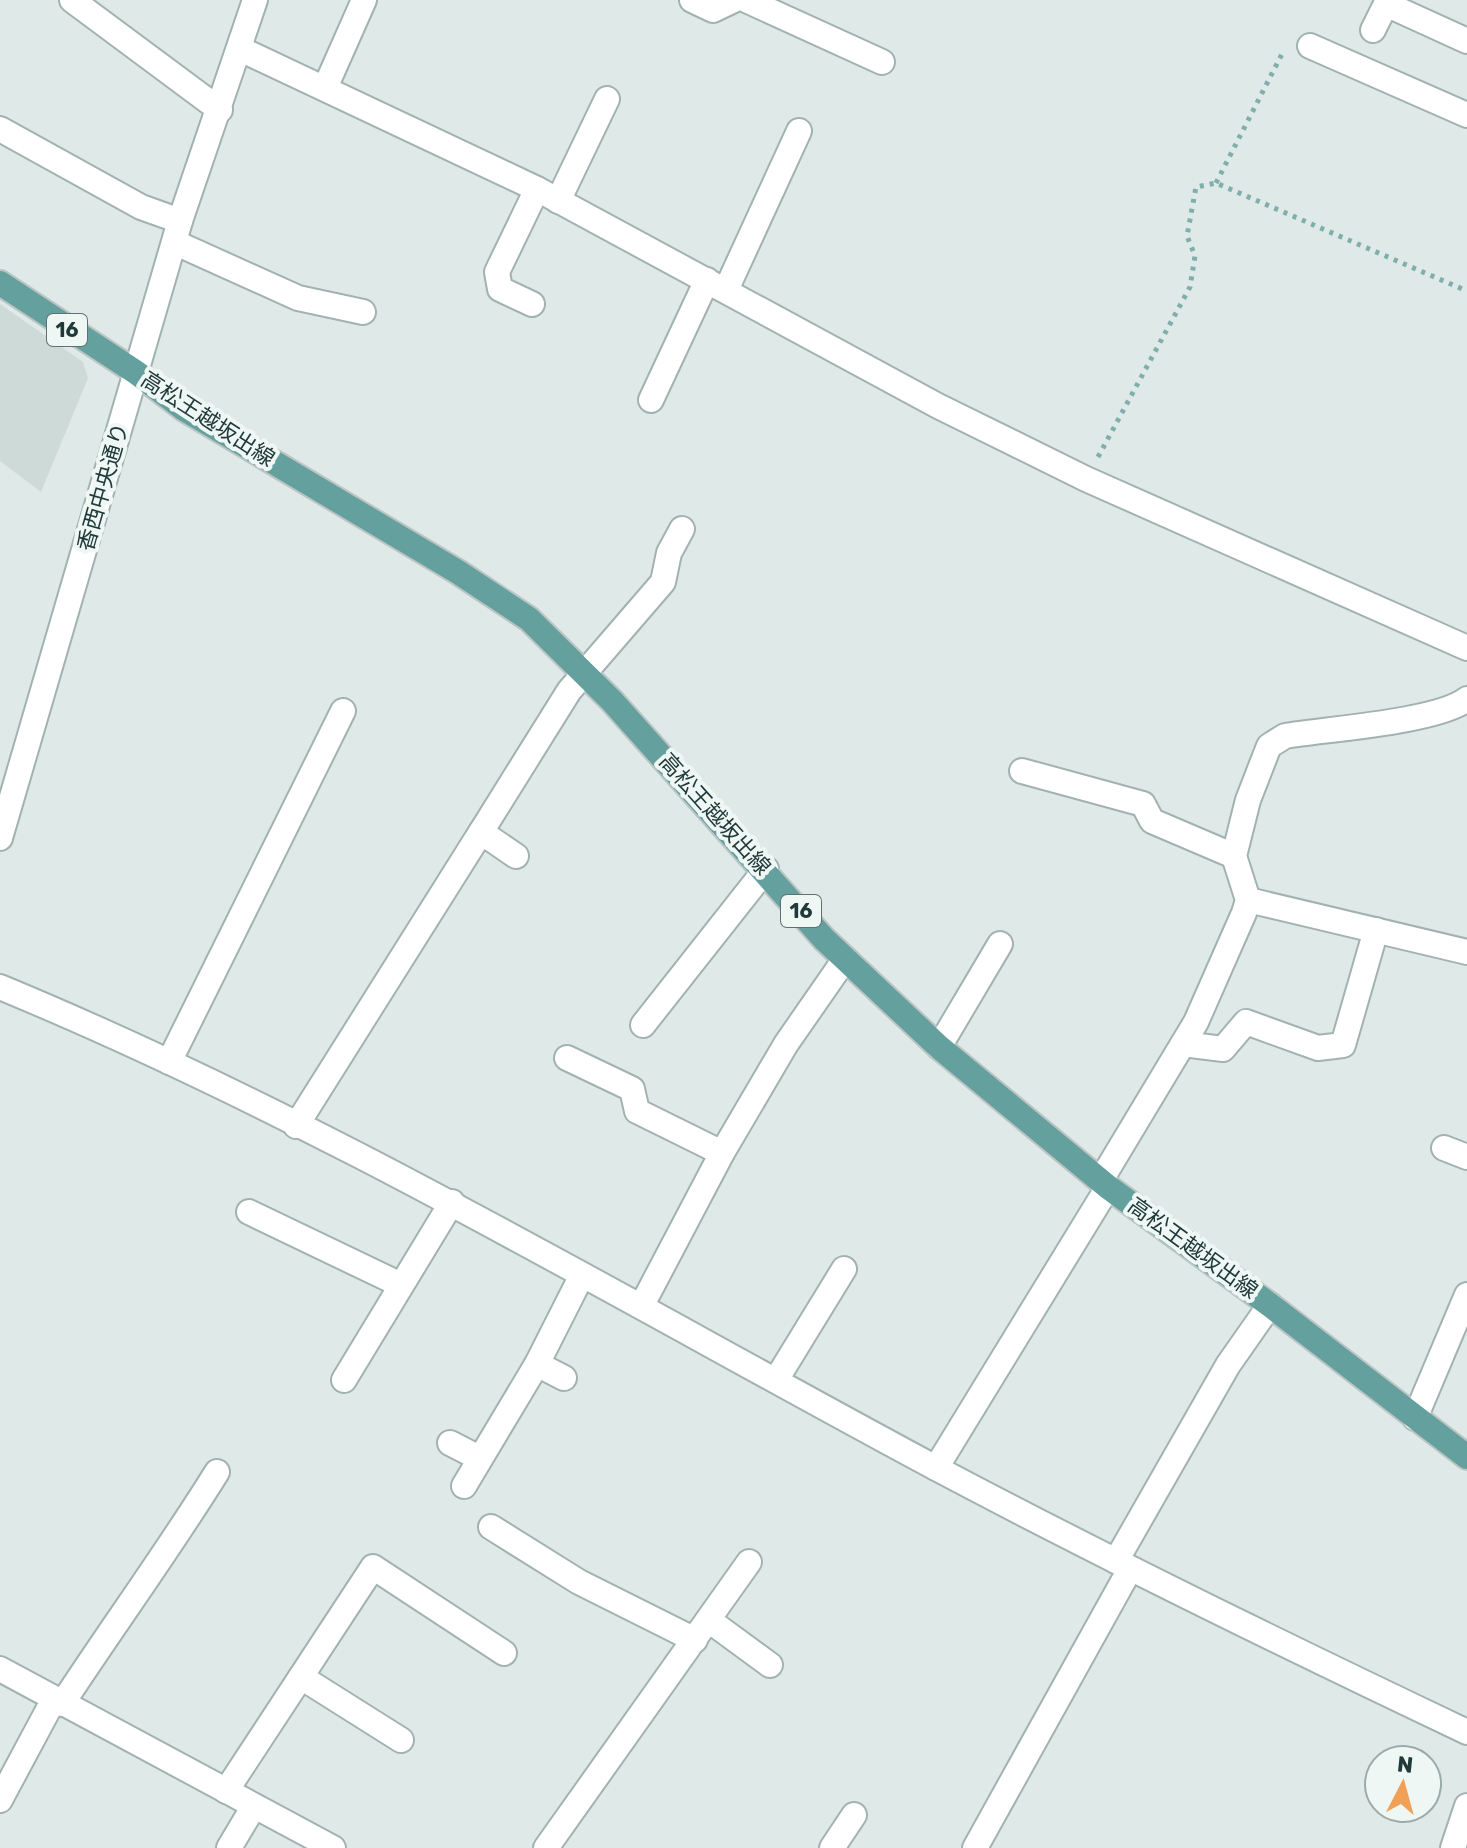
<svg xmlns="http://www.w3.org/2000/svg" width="1467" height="1848" viewBox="0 0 1467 1848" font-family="Rubik,'Noto Sans JP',sans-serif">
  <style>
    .built { fill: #cddad7 }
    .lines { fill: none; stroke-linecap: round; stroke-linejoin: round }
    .minor-casing { stroke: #a2b2b0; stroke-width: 28 }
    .major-casing { stroke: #bcc4c4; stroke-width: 28 }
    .path { stroke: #80aeaa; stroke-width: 5; stroke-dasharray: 4 6; stroke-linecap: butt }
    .minor { stroke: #fff; stroke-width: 24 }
    .major { stroke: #64a09e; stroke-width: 24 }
    .labels { text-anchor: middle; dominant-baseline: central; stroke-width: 8; stroke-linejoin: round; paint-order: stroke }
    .shield { fill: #eff7f5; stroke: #5e7371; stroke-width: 2 }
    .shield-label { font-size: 20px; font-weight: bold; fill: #203a39 }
    .street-label { font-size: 22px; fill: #203a39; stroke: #eff7f5 }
  </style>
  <rect width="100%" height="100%" fill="#dfeae8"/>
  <polygon class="built" points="0,304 83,362 88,378 41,492 0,461"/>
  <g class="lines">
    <defs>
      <g id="minor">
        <polyline points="72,0 220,110"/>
        <polyline points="692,0 713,10 734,0"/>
        <polyline points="746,0 882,62"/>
        <polyline points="1373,30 1386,4 1467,41"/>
        <polyline points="1310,46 1467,115"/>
        <polyline points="240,49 537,189 938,406 1086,479 1467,648"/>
        <polyline points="325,88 364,0"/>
        <polyline points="0,129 141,207 180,221"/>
        <polyline points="558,201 607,99"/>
        <polyline points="176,243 298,298 363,312"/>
        <polyline points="726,290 799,131"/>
        <polyline points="532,304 500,289 497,272 537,189"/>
        <polyline points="651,400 707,280"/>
        <polyline points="1022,771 1143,804 1152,821 1234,856"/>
        <polyline points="481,832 569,691 663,582 669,553 682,529"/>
        <polyline points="0,838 180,221 255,0"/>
        <polyline points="1248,900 1467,952"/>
        <path d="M0 987C324 1121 626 1302 934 1467 1109 1560 1288 1647 1467 1732"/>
        <polyline points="643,1025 766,869"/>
        <polyline points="1183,1044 1223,1049 1246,1022 1318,1048 1343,1045 1376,930"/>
        <polyline points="939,1047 1000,944"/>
        <polyline points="567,1058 632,1089 637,1111 722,1153 642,1305"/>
        <polyline points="169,1062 343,711"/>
        <polyline points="296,1126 481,832 516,856"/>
        <polyline points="1444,1148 1467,1157"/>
        <polyline points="722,1153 786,1044 845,959"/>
        <path d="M1101 1180 1196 1022 1244 913 1248 900 1234 856 1248 800 1269 746 1285 736C1327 729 1437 722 1467 699"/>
        <polyline points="249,1212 401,1285"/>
        <polyline points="537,1364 564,1378"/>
        <polyline points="344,1380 452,1202"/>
        <polyline points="776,1380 844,1269"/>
        <polyline points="1415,1418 1467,1295"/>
        <polyline points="450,1443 479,1458"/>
        <polyline points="936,1468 1108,1187"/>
        <polyline points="464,1486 537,1364 582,1275"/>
        <polyline points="491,1527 579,1582 695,1640"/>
        <polyline points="1116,1561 1228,1365 1270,1305"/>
        <polyline points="710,1621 770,1665"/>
        <polyline points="0,1669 333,1848"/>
        <polyline points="301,1677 401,1740"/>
        <path d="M62 1704C113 1626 168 1551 217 1472"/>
        <polyline points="226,1791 373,1567 504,1653"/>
        <polyline points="0,1800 54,1699"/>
        <polyline points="229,1848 254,1806"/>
        <polyline points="546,1848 749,1562"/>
        <polyline points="832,1848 854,1815"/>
        <polyline points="975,1848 1130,1569"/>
        <polyline points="1453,1848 1467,1806"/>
      </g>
      <polyline id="major" points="0,283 137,373 184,409 458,572 529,619 612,701 824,939 939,1047 1108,1187 1270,1305 1467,1457"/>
    </defs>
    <use href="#minor" class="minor-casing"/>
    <use href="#major" class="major-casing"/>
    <g class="path">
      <polyline points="1216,183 1283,52"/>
      <polyline points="1098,457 1190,287 1195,256 1187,236 1196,187 1216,183 1467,291"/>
    </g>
    <use href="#minor" class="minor"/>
    <use href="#major" class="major"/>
  </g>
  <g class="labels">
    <g class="shield">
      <rect x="47" y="314" width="40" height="32" rx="6"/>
      <rect x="781" y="895" width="40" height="32" rx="6"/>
    </g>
    <g class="shield-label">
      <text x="67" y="330">16</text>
      <text x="801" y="911">16</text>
    </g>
    <g class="street-label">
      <text transform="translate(208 419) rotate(33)">高松王越坂出線</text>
      <text transform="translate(103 487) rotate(-74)">香西中央通り</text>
      <text transform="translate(715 814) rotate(48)">高松王越坂出線</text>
      <text transform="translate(1193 1248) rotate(36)">高松王越坂出線</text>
    </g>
  </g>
  <g transform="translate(1403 1784) rotate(6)"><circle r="38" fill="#eff7f5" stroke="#9cabaa" stroke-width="2"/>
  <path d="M0-6L14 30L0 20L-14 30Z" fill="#f1a157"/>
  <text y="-12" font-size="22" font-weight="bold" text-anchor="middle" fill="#203a39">N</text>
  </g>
</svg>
